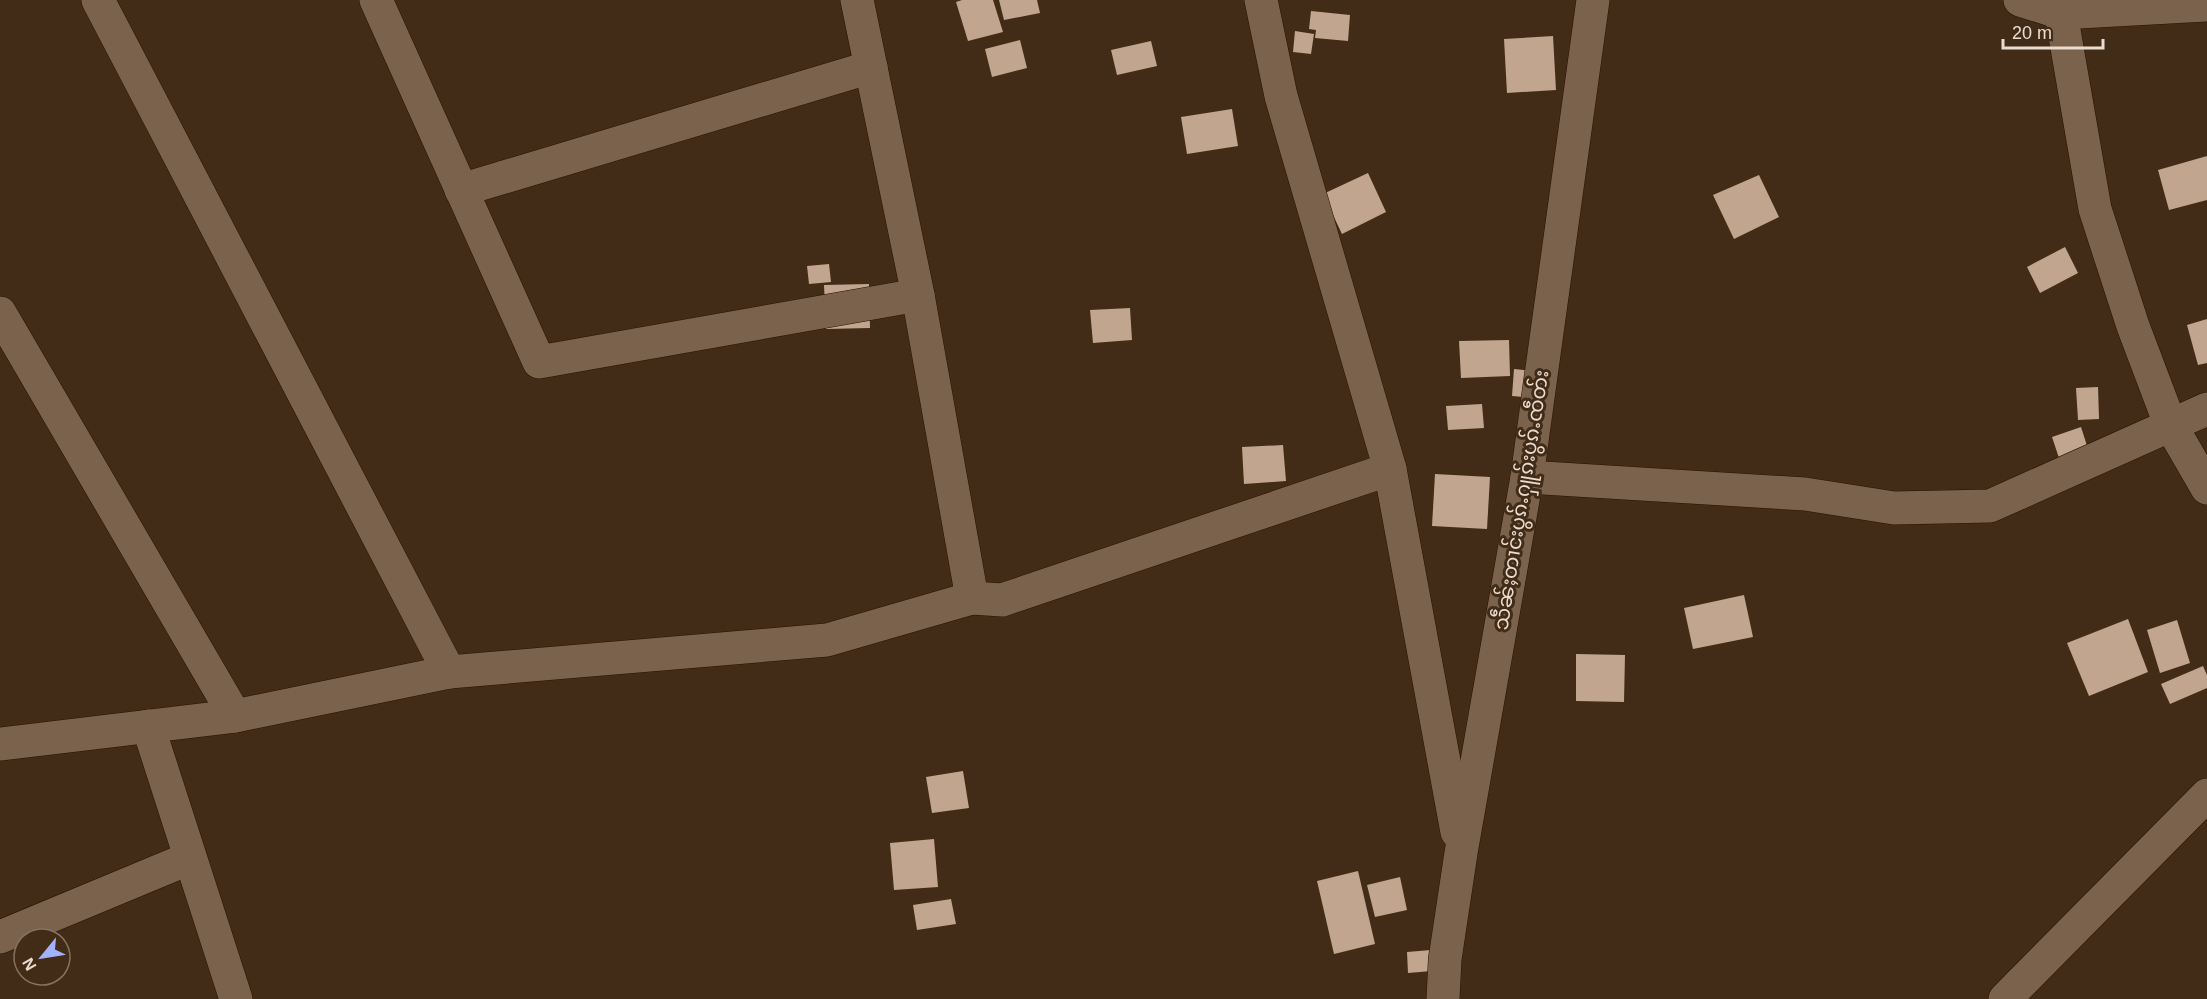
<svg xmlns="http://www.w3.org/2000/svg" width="2207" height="999" viewBox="0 0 2207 999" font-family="Helvetica,'Noto Sans Myanmar',sans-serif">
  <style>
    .building { fill: #c1a58e }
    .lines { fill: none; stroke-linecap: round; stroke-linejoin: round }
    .minor-casing { stroke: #281302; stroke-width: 34 }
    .minor { stroke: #7b624d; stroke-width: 33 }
    .labels { text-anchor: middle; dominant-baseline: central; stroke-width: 6; stroke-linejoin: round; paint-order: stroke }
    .street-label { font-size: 20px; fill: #eadcd0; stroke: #422c18 }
  </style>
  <rect width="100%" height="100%" fill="#422c18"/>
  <g class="building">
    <polygon points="962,0 993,0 1003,32 968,41 956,2"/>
    <polygon points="999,0 1037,0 1040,13 1004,20"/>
    <polygon points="1311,11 1350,15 1348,41 1315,38 1316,30 1309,29"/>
    <polygon points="1295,31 1314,34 1311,54 1293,52"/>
    <polygon points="1553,36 1556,90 1507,93 1504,39"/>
    <polygon points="1020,40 1027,68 992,77 985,49"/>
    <polygon points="1151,41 1157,66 1117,75 1111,50"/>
    <polygon points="1232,109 1238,146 1187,154 1181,117"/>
    <polygon points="2207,156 2207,200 2169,210 2158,170"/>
    <polygon points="1368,173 1386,212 1342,234 1323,194"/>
    <polygon points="1759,175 1779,217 1734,239 1713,195"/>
    <polygon points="2065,247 2078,273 2040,293 2027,267"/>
    <polygon points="829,264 831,282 809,284 807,266"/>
    <polygon points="869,284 870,328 826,329 824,285"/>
    <polygon points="1130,308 1132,340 1093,343 1090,310"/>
    <polygon points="2207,319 2207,363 2198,365 2187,325"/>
    <polygon points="1509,340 1510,376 1461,378 1459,341"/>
    <polygon points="1514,369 1535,371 1533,398 1512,396"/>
    <polygon points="2098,387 2099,419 2078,420 2076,388"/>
    <polygon points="1482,404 1484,428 1448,430 1446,406"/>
    <polygon points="2081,427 2090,455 2061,464 2052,437"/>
    <polygon points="1283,445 1286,481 1244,484 1242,447"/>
    <polygon points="1435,474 1490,477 1487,529 1432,526"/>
    <polygon points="1744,595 1753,637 1693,649 1684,608"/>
    <polygon points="2128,619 2148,672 2089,696 2067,643"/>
    <polygon points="2177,620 2190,663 2160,673 2147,630"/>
    <polygon points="1576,654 1625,655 1624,702 1576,701"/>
    <polygon points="2203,666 2207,675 2207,688 2170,704 2161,684"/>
    <polygon points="963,771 969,808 932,813 926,777"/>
    <polygon points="934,839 938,887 894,890 890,843"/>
    <polygon points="1358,871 1375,944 1334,954 1317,881"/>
    <polygon points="1400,877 1407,910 1375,917 1367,885"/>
    <polygon points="951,899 956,924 917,930 913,905"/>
    <polygon points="1431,950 1432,971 1408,973 1407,952"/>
  </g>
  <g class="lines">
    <defs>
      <g id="minor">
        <polyline points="98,0 449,672"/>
        <polyline points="376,0 539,362 918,295"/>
        <polyline points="857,0 918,295 972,598"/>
        <polyline points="1261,0 1281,96 1390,469 1457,832"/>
        <polyline points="2020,0 2061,13 2207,5"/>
        <polyline points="2061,13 2095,209 2133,326 2170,424 2207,488"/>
        <polyline points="461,190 871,67"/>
        <polyline points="0,313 235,716"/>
        <polyline points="1527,477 1805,494 1894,508 1990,506 2207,409"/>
        <polyline points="148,726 236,999"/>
        <polyline points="0,744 235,716 449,672 827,640 972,598 1002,600 1390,469"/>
        <polyline points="0,937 190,858"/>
        <polyline points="1443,999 1445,959 1461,853 1527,477 1593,0"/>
        <polyline points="2005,999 2207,795"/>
      </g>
    </defs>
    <use href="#minor" class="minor-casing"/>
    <use href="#minor" class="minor"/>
  </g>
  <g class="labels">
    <g class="street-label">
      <text transform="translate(1521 500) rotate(-81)">သဵၼ်ႈတၢင်းပွၵ်ႉႁူၵ်းပွၵ်ႉၸဵတ်း</text>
    </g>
  </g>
  <g transform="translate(42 957) rotate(240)"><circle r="28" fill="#422c18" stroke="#857262" stroke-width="1.5"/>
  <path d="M0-4.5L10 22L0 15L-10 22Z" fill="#a2b2fd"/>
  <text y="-9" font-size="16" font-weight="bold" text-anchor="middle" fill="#eadcd0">N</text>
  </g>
  <path d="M2003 39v9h100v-9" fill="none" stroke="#eadcd0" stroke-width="3"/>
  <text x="2012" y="39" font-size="18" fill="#eadcd0" stroke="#422c18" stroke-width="4.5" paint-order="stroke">20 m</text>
</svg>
